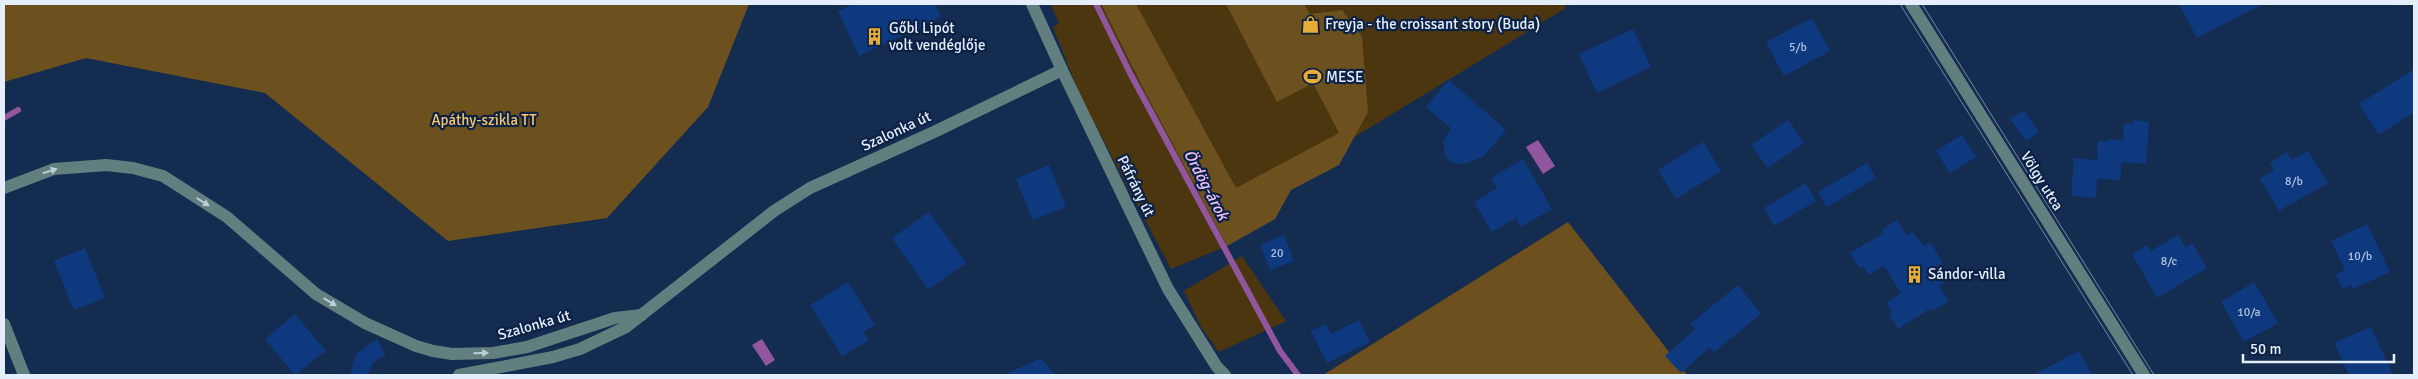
<svg xmlns="http://www.w3.org/2000/svg" width="2418" height="379" viewBox="0 0 2418 379" font-family="Signika,sans-serif">
  <style>
    .green { fill: #4b360f }
    .forest { fill: #6c511e }
    .water { fill: #92569f }
    .lines { fill: none; stroke-linecap: round; stroke-linejoin: round }
    .stream { stroke: #92569f; stroke-width: 6 }
    .building { fill: #0e397f }
    .minor { stroke: #627f80; stroke-width: 12 }
    .tram { stroke: #7888a2; stroke-width: 1 }
    .oneway { fill: #becdd8 }
    .labels { text-anchor: middle; dominant-baseline: central; stroke-width: 4.5; stroke-linejoin: round; paint-order: stroke }
    .number-label { font-size: 12px; fill: #afc1de }
    .poi-label { font-size: 15px; fill: #e5eefd; stroke: #0c2146; text-anchor: start }
    .park-label { font-size: 15px; fill: #f9c568; stroke: #0c2146 }
    .street-label { font-size: 15px; fill: #e5eefd; stroke: #0c2146 }
    .water-label { font-size: 16px; font-style: italic; fill: #f1c1fc; stroke: #0c2146 }
  </style>
  <rect width="100%" height="100%" fill="#152c51"/>
  <g class="green">
    <polygon points="1051,4 1101,4 1145,92 1227,246 1171,269 1081,98 1053,27 1059,24"/>
    <polygon points="1132,4 1563,4 1566,8 1238,208"/>
    <polygon points="1242,256 1286,321 1219,352 1201,327 1184,291"/>
  </g>
  <g class="forest">
    <polygon points="4,4 749,4 708,107 607,218 448,241 265,93 86,58 4,82"/>
    <polygon points="1101,4 1136,4 1236,188 1339,133 1313,83 1277,102 1226,4 1304,4 1310,14 1342,10 1362,37 1368,112 1339,165 1291,190 1275,219 1227,246 1145,92"/>
    <polygon points="1568,222 1687,375 1323,375"/>
  </g>
  <g class="water">
    <polygon points="1538,140 1555,166 1543,174 1526,147"/>
    <polygon points="762,339 775,360 766,366 752,345"/>
  </g>
  <g class="lines">
    <g class="stream">
      <polyline points="1096,4 1131,75 1280,351 1298,375"/>
      <polyline points="4,118 18,110"/>
    </g>
  </g>
  <g class="building">
    <polygon points="854,4 935,4 941,17 859,56 838,11"/>
    <polygon points="2179,4 2263,4 2197,38"/>
    <polygon points="1812,18 1830,51 1784,76 1766,42"/>
    <polygon points="1633,29 1651,67 1597,93 1579,54"/>
    <polygon points="2414,69 2414,112 2379,135 2359,104"/>
    <polygon points="1449,80 1506,130 1483,157 1463,164 1453,163 1445,156 1443,141 1451,128 1426,107"/>
    <polygon points="2024,110 2039,132 2026,141 2010,119"/>
    <polygon points="1788,120 1804,143 1768,168 1751,145"/>
    <polygon points="2133,120 2149,122 2146,164 2122,162 2120,180 2097,179 2096,198 2071,196 2074,158 2097,160 2098,141 2108,142 2108,139 2123,140 2124,123 2133,124"/>
    <polygon points="1962,135 1976,157 1950,173 1936,151"/>
    <polygon points="1703,142 1721,171 1676,199 1658,170"/>
    <polygon points="2308,151 2328,183 2279,211 2260,179 2274,170 2270,163 2287,152 2292,160"/>
    <polygon points="1523,159 1552,209 1521,227 1516,218 1492,232 1474,202 1497,188 1491,178"/>
    <polygon points="1867,163 1876,178 1827,207 1818,192"/>
    <polygon points="1049,165 1066,207 1033,220 1016,179"/>
    <polygon points="1806,183 1816,201 1774,226 1764,208"/>
    <polygon points="929,212 966,263 928,290 892,238"/>
    <polygon points="1897,220 1907,235 1912,232 1924,246 1930,242 1943,263 1937,266 1944,283 1939,286 1949,301 1933,311 1931,308 1898,329 1889,314 1892,312 1886,303 1901,293 1884,266 1869,275 1863,266 1860,268 1850,253 1884,233 1882,230"/>
    <polygon points="2367,224 2390,272 2353,289 2351,285 2342,289 2336,275 2345,270 2331,241"/>
    <polygon points="1284,235 1294,261 1270,270 1260,245"/>
    <polygon points="2178,235 2186,248 2192,243 2207,268 2157,298 2132,254 2147,245 2151,251"/>
    <polygon points="85,248 105,298 74,310 54,261"/>
    <polygon points="848,282 875,325 863,332 869,340 842,356 810,305"/>
    <polygon points="2254,282 2278,323 2244,342 2221,302"/>
    <polygon points="1738,285 1761,314 1714,352 1710,347 1681,373 1665,356 1695,329 1690,324"/>
    <polygon points="295,314 326,351 295,375 265,339"/>
    <polygon points="1359,320 1370,342 1327,363 1311,331 1326,324 1331,334"/>
    <polygon points="2371,327 2393,375 2349,375 2334,343"/>
    <polygon points="377,339 385,355 373,363 368,375 350,375 356,354"/>
    <polygon points="2079,351 2092,375 2033,375"/>
    <polygon points="1041,358 1055,375 1004,375"/>
  </g>
  <g class="lines">
    <g class="minor">
      <polyline points="1032,4 1062,70 1168,289 1217,367 1225,375"/>
      <polyline points="1911,4 2144,375"/>
      <polyline points="4,188 54,169 106,165 133,168 163,176 227,217 316,294 365,323 416,346 433,351 452,354 493,353 527,347 615,318 642,315"/>
      <polyline points="4,324 24,375"/>
      <polyline points="459,375 553,357 580,349 626,327 774,211 810,188 934,132 1062,70"/>
    </g>
    <g class="tram">
      <polyline points="1900,4 2133,375"/>
      <polyline points="1922,4 2154,375"/>
    </g>
  </g>
  <defs><path id="oneway-solid" d="M-6-.8H1V-3.2L6.5 0L1 3.2V.8H-6Z" transform="scale(1.25)"/></defs>
  <g class="oneway">
    <use href="#oneway-solid" transform="translate(50 171) rotate(-17)"/>
    <use href="#oneway-solid" transform="translate(203 202) rotate(32)"/>
    <use href="#oneway-solid" transform="translate(330 302) rotate(31)"/>
    <use href="#oneway-solid" transform="translate(481 353) rotate(-1)"/>
  </g>
  <defs>
    <symbol id="shop-bare" viewBox="-9 -9 18 18"><path d="M-5-2.5h2.3a2.7 3.5 0 0 1 5.4 0H5L5.5 6h-11ZM-1.5-2.5h3a1.5 2.3 0 0 0-3 0Z" fill="#e7ac37" stroke="#0c2146" stroke-width="2.5" paint-order="stroke"/></symbol>
    <symbol id="building-bare" viewBox="-9 -9 18 18"><path d="M-4-6H4V6H1V3H-1V6H-4ZM-2.5-4.3h1.7v1.8h-1.7ZM.8-4.3h1.7v1.8H.8ZM-2.5-1h1.7V.8h-1.7ZM.8-1h1.7V.8H.8Z" fill="#e7ac37" stroke="#0c2146" stroke-width="2.5" paint-order="stroke"/></symbol>
    <symbol id="stadium-bare" viewBox="-9 -9 18 18"><path d="M0-5a6.5 5 0 1 0 0 10a6.5 5 0 1 0 0-10ZM-3.5-1.8h7v3.6h-7Z" fill="#e7ac37" stroke="#0c2146" stroke-width="2.5" paint-order="stroke"/></symbol>
  </defs>
  <g fill-rule="evenodd">
    <use href="#shop-bare" x="1298" y="12" width="25" height="25"/>
    <use href="#building-bare" x="862" y="24" width="25" height="25"/>
    <use href="#stadium-bare" x="1300" y="64" width="25" height="25"/>
    <use href="#building-bare" x="1902" y="262" width="25" height="25"/>
  </g>
  <g class="labels">
    <g class="number-label">
      <text x="1798" y="47">5/b</text>
      <text x="2294" y="181">8/b</text>
      <text x="1277" y="253">20</text>
      <text x="2360" y="256">10/b</text>
      <text x="2169" y="261">8/c</text>
      <text x="2249" y="312">10/a</text>
    </g>
    <g class="poi-label">
      <text x="1325" y="24">Freyja - the croissant story (Buda)</text>
      <text x="889" y="28">Gőbl Lipót<tspan x="889" dy="17">volt vendéglője</tspan></text>
      <text x="1326" y="77">MESE</text>
      <text x="1928" y="274">Sándor-villa</text>
    </g>
    <g class="park-label">
      <text x="484" y="120">Apáthy-szikla TT</text>
    </g>
    <g class="street-label">
      <text transform="translate(896 131) rotate(-25)">Szalonka út</text>
      <text transform="translate(2042 181) rotate(58)">Völgy utca</text>
      <text transform="translate(1136 186) rotate(64)">Páfrány út</text>
      <text transform="translate(534 325) rotate(-16)">Szalonka út</text>
    </g>
    <g class="water-label">
      <text transform="translate(1206 185) rotate(62)">Ördög-árok</text>
    </g>
  </g>
  <rect width="2418" height="379" fill="none" stroke="#e5eefd" stroke-width="10"/>
  <path d="M2243 354v8h151v-8" fill="none" stroke="#e5eefd" stroke-width="2.5"/>
  <text x="2250" y="354" font-size="15" fill="#e5eefd" stroke="#0c2146" stroke-width="4" paint-order="stroke">50 m</text>
</svg>
